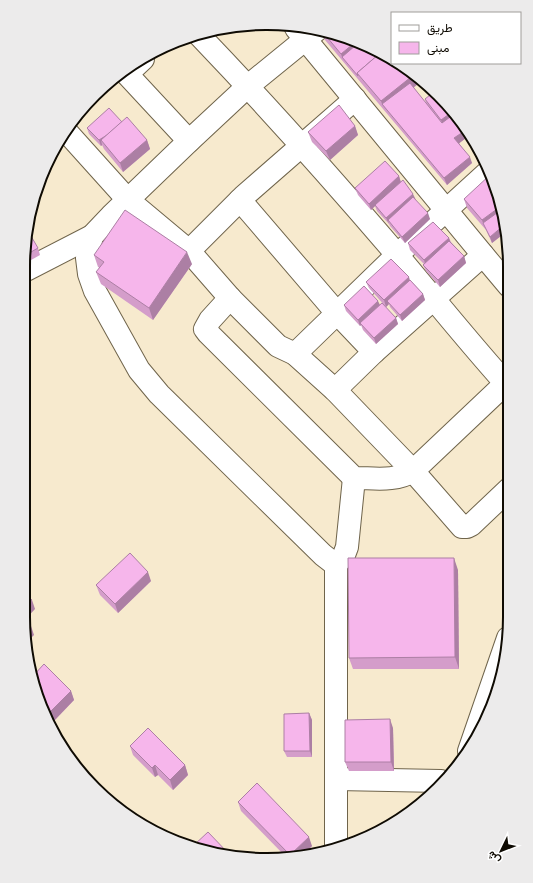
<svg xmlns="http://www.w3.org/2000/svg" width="533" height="883" viewBox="0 0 533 883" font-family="'DM Sans',Vazirmatn,sans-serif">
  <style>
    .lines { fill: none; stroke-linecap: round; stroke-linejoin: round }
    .minor-casing { stroke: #6f644b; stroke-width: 24 }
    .minor { stroke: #fff; stroke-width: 22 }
    .wall { fill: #d49dca }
    .shaded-wall { fill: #ac7fa4 }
    .building { fill: #f6b6eb; stroke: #ac7fa4 }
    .rim { fill: none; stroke: #0f0b03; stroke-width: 2 }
  </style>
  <rect width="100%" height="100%" fill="#f7eace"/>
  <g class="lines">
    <defs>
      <g id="minor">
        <polyline points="296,28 483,255 509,286"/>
        <path d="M200 36C268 107 334 181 398 256 435 300 471 345 509 387"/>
        <polyline points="124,71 189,141"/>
        <polyline points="127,74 143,59"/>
        <polyline points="65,130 128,200 189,251 230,298 278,346 295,354 335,390 413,471 462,527 467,527 471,525 509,489"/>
        <polyline points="240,200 336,312 374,352"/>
        <polyline points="92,236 87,258 89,274 95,291 139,370 159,394 323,555 336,565"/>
        <polyline points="189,251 244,196 355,99"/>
        <polyline points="24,271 92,236 111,216 189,141 248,86 318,29"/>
        <path d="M230 298 210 320 205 329 208 333 354 478C375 478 395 482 413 471L506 383"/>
        <polyline points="295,354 397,255 489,171"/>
        <polyline points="335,390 374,352 483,255"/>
        <polyline points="469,751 508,638"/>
        <polyline points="337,779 441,781"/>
        <polyline points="336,848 336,565 344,555 347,547 354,478"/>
      </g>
    </defs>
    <use href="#minor" class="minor-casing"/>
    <use href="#minor" class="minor"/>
  </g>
  <g class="wall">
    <polygon points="322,31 413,87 426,103 425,99 439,94 470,135 459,143 472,163 447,185 325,40"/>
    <polygon points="122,122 147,140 150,149 123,172 104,149 102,145 101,146 89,134 87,128"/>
    <polygon points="355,126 358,135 330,160 312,142 308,132"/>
    <polygon points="399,176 401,182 415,200 430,219 405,243 390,226 389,224 377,211 375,206 371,210 358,195 355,188"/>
    <polygon points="497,188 506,232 492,243 486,230 467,208 464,199"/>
    <polygon points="449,238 451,242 464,256 466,263 440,287 426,271 423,265 424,264 410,250 408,243"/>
    <polygon points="38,248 40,255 24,264 24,250"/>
    <polygon points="94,255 192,264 153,320 101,284 96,272 100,268 98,267"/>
    <polygon points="410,280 423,294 425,300 402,321 390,307 389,304 386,307 369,288 366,282"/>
    <polygon points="344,305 380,305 396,318 398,324 376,344 363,330 361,325 360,326 346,311"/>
    <polygon points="458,570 459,669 353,669 349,658"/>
    <polygon points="151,581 118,613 100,595 96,585"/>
    <polygon points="71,691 74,700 52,723 36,695"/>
    <polygon points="309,713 312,720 312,757 287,757 284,751"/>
    <polygon points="393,728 394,771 349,771 345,762"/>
    <polygon points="130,746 185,765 188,775 173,790 158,775 155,777 133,755"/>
    <polygon points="238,802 312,846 304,854 286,857 241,811"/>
  </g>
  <g class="shaded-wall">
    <polygon points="353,44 362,48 342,57 341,54"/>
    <polygon points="411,77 417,77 422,81 386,109 382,104 381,101"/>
    <polygon points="452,112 458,119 444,129 441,120"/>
    <polygon points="124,124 101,140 102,145 101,146 99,140"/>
    <polygon points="355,126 358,135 330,160 326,151"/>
    <polygon points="466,130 470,135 457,145 454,138"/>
    <polygon points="147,140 150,149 123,172 120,163"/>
    <polygon points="470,157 472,163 447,185 444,178"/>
    <polygon points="399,176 401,183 375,205 375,206 371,210 369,204"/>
    <polygon points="413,194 416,200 388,220 389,224 386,218"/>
    <polygon points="501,206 503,216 483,223 482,220"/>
    <polygon points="428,213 430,219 405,243 402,237"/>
    <polygon points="504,225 506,232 492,243 490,237"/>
    <polygon points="449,238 451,244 426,267 424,260"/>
    <polygon points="187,252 192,264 153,320 149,308"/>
    <polygon points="464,256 466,263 440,287 438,280"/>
    <polygon points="409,277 411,284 387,301 389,304 386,307 384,300"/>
    <polygon points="423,294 425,300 402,321 400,315"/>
    <polygon points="378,301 381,307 360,323 361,325 360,326 358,320"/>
    <polygon points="396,318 398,324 376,344 374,338"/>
    <polygon points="454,558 458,570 459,669 455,657"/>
    <polygon points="148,572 151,581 118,613 115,604"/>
    <polygon points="32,600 35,609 24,621 23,609"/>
    <polygon points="31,626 34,635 27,642 25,631"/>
    <polygon points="71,691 74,700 52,723 48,714"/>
    <polygon points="309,713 312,720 312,757 310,751"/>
    <polygon points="390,719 393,728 394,771 391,762"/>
    <polygon points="155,765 158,775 155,777 152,768"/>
    <polygon points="185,765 188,775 173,790 170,780"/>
    <polygon points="309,837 312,846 304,854 290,856 290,855"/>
  </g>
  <g class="building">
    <polygon points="322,31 353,44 341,54"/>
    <polygon points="356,45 379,54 357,73 358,76 342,57"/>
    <polygon points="379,54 392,60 392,63 399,63 401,64 411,77 381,101 357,73"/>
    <polygon points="401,64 402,64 417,77 412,80 411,77"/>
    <polygon points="410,83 442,123 454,114 466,130 454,138 470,157 444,178 382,104"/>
    <polygon points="435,91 439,94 452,112 441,120 425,99"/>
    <polygon points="339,105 355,126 326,151 308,132"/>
    <polygon points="109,108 122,122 107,135 99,140 87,128"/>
    <polygon points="127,117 147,140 120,163 101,140"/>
    <polygon points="385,161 399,176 369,204 355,188"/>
    <polygon points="491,174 497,188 501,206 482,220 464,199"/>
    <polygon points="403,180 413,194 386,218 375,205"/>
    <polygon points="413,197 428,213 402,237 388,220"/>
    <polygon points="125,210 187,252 149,308 96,272 104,262 94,255"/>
    <polygon points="501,210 504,225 490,237 483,223"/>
    <polygon points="433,222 449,238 424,260 408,243"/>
    <polygon points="27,231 28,231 38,248 24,256 24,250"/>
    <polygon points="449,241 464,256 438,280 423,265"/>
    <polygon points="391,259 409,277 384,300 366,282"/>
    <polygon points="410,280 423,294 400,315 387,301"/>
    <polygon points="364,286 378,301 358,320 344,305"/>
    <polygon points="382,303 396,318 374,338 360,323"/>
    <polygon points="130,553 148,572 115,604 96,585"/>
    <polygon points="348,558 454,558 455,657 349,658"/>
    <polygon points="23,592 32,600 23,609"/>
    <polygon points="23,618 31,626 25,631"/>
    <polygon points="44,664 71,691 48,714 44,711 36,695 33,676"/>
    <polygon points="309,713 310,751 284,751 284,714"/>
    <polygon points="390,719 391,762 345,762 345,720"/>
    <polygon points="148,728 185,765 170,780 155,765 152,768 130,746"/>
    <polygon points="257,783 309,837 290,855 238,802"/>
    <polygon points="208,832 229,854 195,848 193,846"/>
  </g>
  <path d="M0 0H533V883H0ZM266 30H267A236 236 0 0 1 503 266V617A236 236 0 0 1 267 853H266A236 236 0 0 1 30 617V266A236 236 0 0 1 266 30Z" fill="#ecebeb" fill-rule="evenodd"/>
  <path class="rim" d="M266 30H267A236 236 0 0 1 503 266V617A236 236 0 0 1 267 853H266A236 236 0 0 1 30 617V266A236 236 0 0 1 266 30Z"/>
  <rect x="391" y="12" width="130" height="52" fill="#ffffff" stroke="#9f9d9a"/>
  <rect x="399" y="25" width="20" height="6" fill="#ffffff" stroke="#9f9d9a"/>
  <text x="427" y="32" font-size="12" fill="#0f0b03">طريق</text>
  <rect x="399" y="42" width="20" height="12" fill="#f6b6eb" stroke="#9f9d9a"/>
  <text x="427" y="52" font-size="12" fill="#0f0b03">مبنى</text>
  <g transform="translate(501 851) rotate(227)" stroke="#ffffff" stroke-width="3" paint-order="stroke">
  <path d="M0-3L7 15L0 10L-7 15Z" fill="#0f0b03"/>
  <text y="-6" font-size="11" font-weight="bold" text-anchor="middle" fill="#0f0b03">ش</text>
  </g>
</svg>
